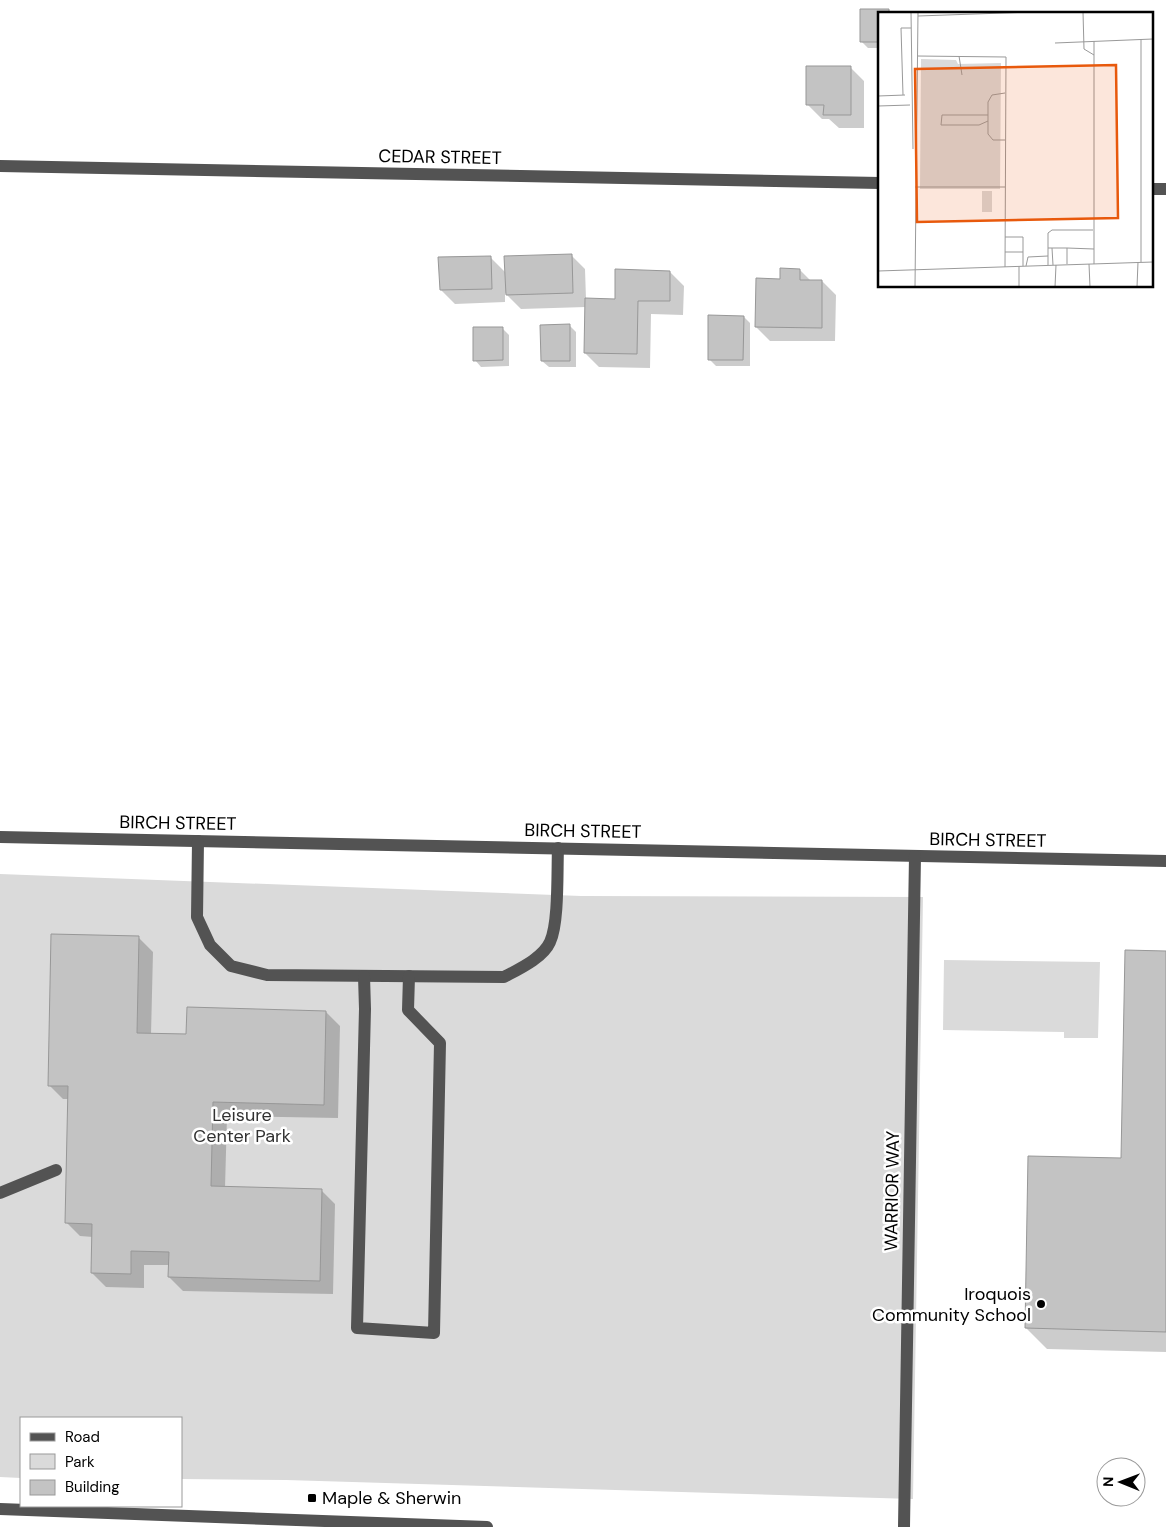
<svg xmlns="http://www.w3.org/2000/svg" width="1166" height="1527" viewBox="0 0 1166 1527" font-family="'DM Sans',sans-serif">
  <style>
    .green { fill: #dadada }
    .shadow { fill: #0003 }
    .building { fill: #c3c3c3; stroke: #979797 }
    .lines { fill: none; stroke-linecap: round; stroke-linejoin: round }
    .minor { stroke: #535353; stroke-width: 12 }
    .poi-dot { fill: #000; stroke: #fff; stroke-width: 2 }
    .labels { text-anchor: middle; dominant-baseline: central; stroke-width: 5; stroke-linejoin: round; paint-order: stroke }
    .street-label { font-size: 18px; fill: #000; stroke: #fff }
    .park-label { font-size: 18px; fill: #313131; stroke: #fff }
    .poi-label { font-size: 18px; fill: #000; stroke: #fff; text-anchor: end }
    .inset-road { fill: none; stroke: #999; stroke-width: 1 }
    .view { fill: #e8590c; fill-opacity: 0.15; stroke: #e8590c; stroke-width: 2.5 }
    .inset-edge { fill: none; stroke: #000; stroke-width: 2.5 }
  </style>
  <rect width="100%" height="100%" fill="#fff"/>
  <g class="green">
    <polygon points="0,874 581,896 923,897 913,1499 286,1480 181,1479 181,1418 21,1418 21,1478 0,1477"/>
    <polygon points="944,960 1100,962 1098,1038 1064,1038 1064,1032 943,1030"/>
  </g>
  <g class="shadow">
    <polygon points="861,10 889,10 892,14 880,14 880,48 868,48 861,41"/>
    <polygon points="850,67 864,81 864,128 839,128 829,119 822,119 808,105"/>
    <polygon points="571,255 585,269 586,299 616,300 670,272 684,286 683,315 651,314 650,368 599,367 585,353 586,307 521,309 505,293 505,302 455,304 441,290 490,257 506,273"/>
    <polygon points="800,270 811,281 822,281 836,295 835,341 770,341 756,327 781,280"/>
    <polygon points="744,317 750,323 750,366 716,366 709,359"/>
    <polygon points="569,325 576,332 576,367 549,367 542,361"/>
    <polygon points="502,328 509,335 509,366 481,367 475,360"/>
    <polygon points="139,938 153,952 151,1035 187,1035 326,1012 340,1026 338,1118 227,1116 225,1188 321,1190 335,1204 333,1294 183,1291 169,1277 170,1265 144,1265 144,1288 106,1287 92,1273 93,1237 80,1236 66,1222 69,1099 63,1099 49,1085"/>
    <polygon points="1166,952 1166,1352 1047,1349 1026,1328 1123,1160"/>
  </g>
  <g class="building">
    <polygon points="860,9 889,9 889,14 880,14 880,42 860,42"/>
    <polygon points="806,66 851,66 851,115 823,115 824,105 806,105"/>
    <polygon points="880,68 880,110 879,110 878,69"/>
    <polygon points="572,254 573,293 506,295 504,256"/>
    <polygon points="491,256 492,289 440,290 438,257"/>
    <polygon points="780,268 800,269 800,280 822,280 822,328 755,327 756,278 780,279"/>
    <polygon points="615,269 670,271 670,301 638,301 637,354 584,353 585,298 615,299"/>
    <polygon points="708,315 744,316 743,360 708,360"/>
    <polygon points="570,324 570,361 541,361 540,325"/>
    <polygon points="473,327 503,327 503,360 473,361"/>
    <polygon points="51,934 139,936 137,1033 186,1034 187,1007 326,1011 324,1105 213,1102 211,1186 322,1189 320,1281 168,1277 169,1252 131,1251 131,1274 91,1273 92,1224 65,1223 68,1086 48,1086"/>
    <polygon points="1125,950 1166,951 1166,1332 1025,1328 1028,1156 1121,1158"/>
  </g>
  <g class="lines">
    <g class="minor">
      <polyline points="0,166 880,183"/>
      <polyline points="1152,189 1166,189"/>
      <polyline points="0,837 1166,861"/>
      <path d="M198 841 197 917 210 945 231 966 267 975 504 977C519 969 543 958 550 942 559 923 557 871 558 848"/>
      <polyline points="364,976 365,1009 357,1328 434,1333 440,1043 408,1010 409,976"/>
      <polyline points="0,1193 56,1170"/>
      <polyline points="0,1509 487,1527"/>
      <polyline points="904,1527 915,856"/>
    </g>
  </g>
  <g class="poi-dot">
    <circle cx="1041" cy="1304" r="5"/>
    <rect x="307" y="1493" width="10" height="10" rx="2.5"/>
  </g>
  <g class="labels">
    <g class="street-label">
      <text transform="translate(440 157) rotate(1)">CEDAR STREET</text>
      <text transform="translate(178 823) rotate(1)">BIRCH STREET</text>
      <text transform="translate(583 831) rotate(1)">BIRCH STREET</text>
      <text transform="translate(988 840) rotate(1)">BIRCH STREET</text>
      <text transform="translate(892 1191) rotate(-89)">WARRIOR WAY</text>
    </g>
    <g class="park-label">
      <text x="242" y="1115">Leisure<tspan x="242" dy="21">Center Park</tspan></text>
    </g>
    <g class="poi-label">
      <text x="1031" y="1294">Iroquois<tspan x="1031" dy="21">Community School</tspan></text>
      <text x="322" y="1498" text-anchor="start">Maple &amp; Sherwin</text>
    </g>
  </g>
  <g transform="translate(878 12)">
    <rect width="275" height="275" fill="#fff"/>
    <path d="M43 47 78 48 80 52 123 51 122 177H42ZM104 179H114V200H104Z" fill="#dadada"/>
    <path class="inset-road" d="M33 0 35 137M205 0 206 37 216 43M40 4 154 0M263 27V250M216 29V252M177 31 275 27M39 44 128 45 127 255M81 44 84 63M25 83 23 16H33M0 84 27 83M0 94 32 93M110 103H64L63 113H101L110 109M127 128H115L110 122V90L114 83 127 81M37 175H127M127 225H145V254M170 236V221L174 218H215M174 236 175 253M189 236 216 237M127 240H145M211 252 212 275M170 253V236H189V252M141 254V275M148 254 150 245 170 244M0 259 275 250M37 275 40 0M177 275 178 253M259 275 260 250"/>
    <path class="view" d="M238 53 240 206 39 210 37 57Z"/>
    <rect width="275" height="275" class="inset-edge"/>
  </g>
  <rect x="20" y="1417" width="162" height="90" fill="#ffffff" stroke="#999999"/>
  <rect x="30" y="1433" width="25" height="8" fill="#535353" stroke="#999999"/>
  <text x="65" y="1442" font-size="15" fill="#000000">Road</text>
  <rect x="30" y="1454" width="25" height="15" fill="#dadada" stroke="#999999"/>
  <text x="65" y="1467" font-size="15" fill="#000000">Park</text>
  <rect x="30" y="1480" width="25" height="15" fill="#c3c3c3" stroke="#999999"/>
  <text x="65" y="1492" font-size="15" fill="#000000">Building</text>
  <g transform="translate(1121 1482) rotate(271)"><circle r="24" fill="#ffffff" stroke="#999999"/>
  <path d="M0-4L9 19L0 12L-9 19Z" fill="#000000"/>
  <text y="-8" font-size="14" font-weight="bold" text-anchor="middle" fill="#000000">N</text>
  </g>
</svg>
